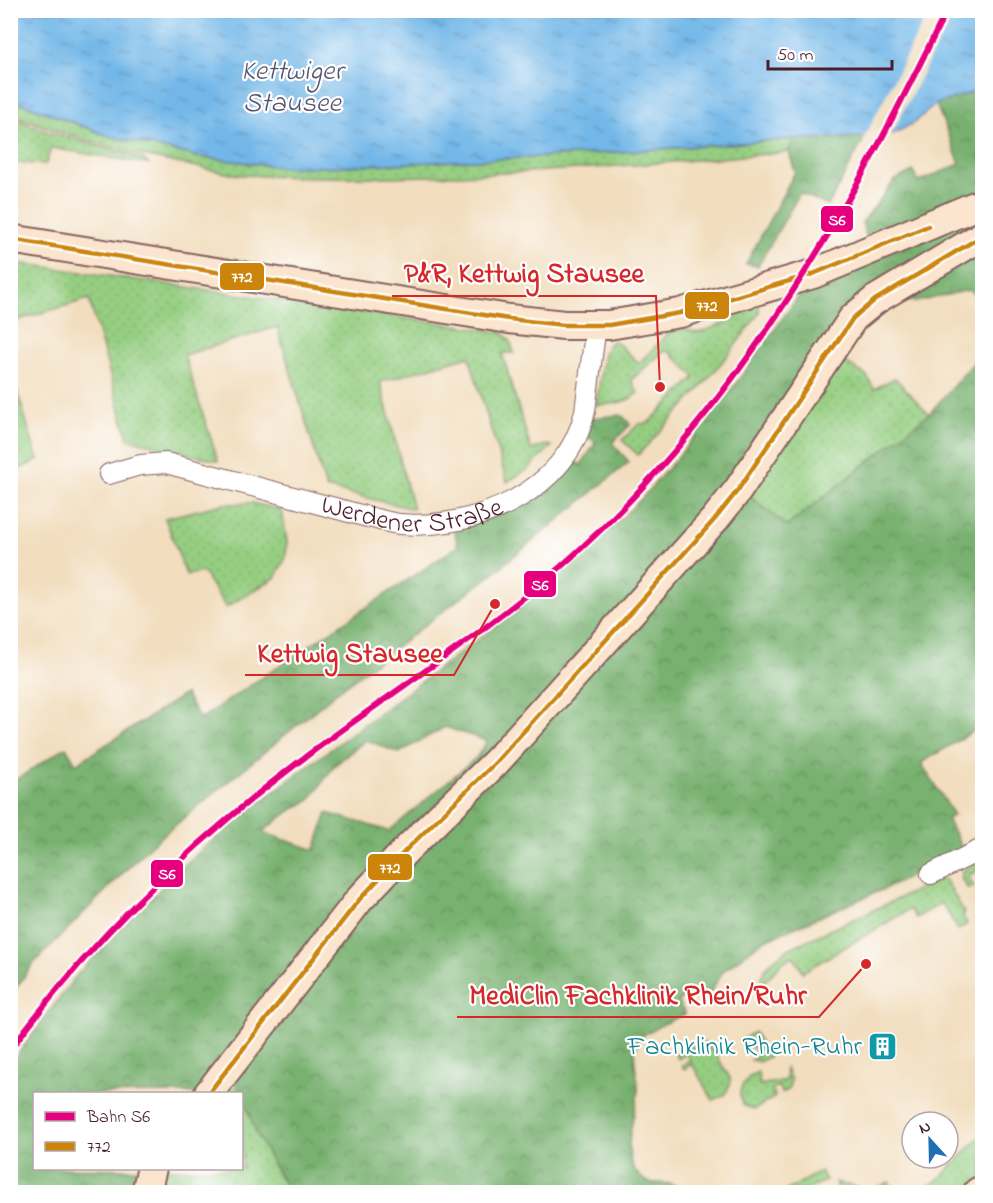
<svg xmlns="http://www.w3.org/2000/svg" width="993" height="1203" viewBox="0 0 993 1203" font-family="'Indie Flower',sans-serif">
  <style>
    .green { fill: url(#green-dots); stroke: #707656; stroke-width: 1.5 }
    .forest { fill: url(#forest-crowns); stroke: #61684d; stroke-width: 1.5; fill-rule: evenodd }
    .pitch { fill: #95ce81; stroke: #707656; stroke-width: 1.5 }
    .water { fill: url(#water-ripples); stroke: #5e6b8a; stroke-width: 1.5 }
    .pier { fill: #f2debf }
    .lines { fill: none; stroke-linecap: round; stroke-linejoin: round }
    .stream { stroke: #72b7e8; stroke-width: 5 }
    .minor-casing { stroke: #85625f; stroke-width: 22 }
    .secondary-casing { stroke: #85625f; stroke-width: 32 }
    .minor { stroke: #fff; stroke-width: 20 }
    .secondary { stroke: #fbe5cf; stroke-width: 28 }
    .bus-1-casing { stroke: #fff; stroke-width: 9 }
    .bus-1 { stroke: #cc840b; stroke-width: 4.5 }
    .rail-1-casing { stroke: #fff; stroke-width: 10 }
    .rail-1 { stroke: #e6007e; stroke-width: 6 }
    .labels { text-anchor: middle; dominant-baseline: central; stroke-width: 4.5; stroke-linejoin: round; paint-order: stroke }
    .street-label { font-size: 27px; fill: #4a1f2b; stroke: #fff }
    .culture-label { font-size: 27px; fill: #0d838f; stroke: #fff; text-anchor: end }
    .water-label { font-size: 28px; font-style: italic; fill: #58546d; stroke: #fff }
    .leader { fill: none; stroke: #d62828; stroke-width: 2 }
    .callout-dot { fill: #d62828; stroke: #fff; stroke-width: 2 }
    .callout-label { font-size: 28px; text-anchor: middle; font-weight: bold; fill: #d62828; stroke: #fff; stroke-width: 4.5; stroke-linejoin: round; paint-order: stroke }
    .line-badge { stroke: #fff; stroke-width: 2 }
    .badge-label { font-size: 16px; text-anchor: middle; font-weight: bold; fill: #fff }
  </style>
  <defs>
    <pattern id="green-dots" width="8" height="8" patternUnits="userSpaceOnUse" patternTransform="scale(1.5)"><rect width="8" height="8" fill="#95ce81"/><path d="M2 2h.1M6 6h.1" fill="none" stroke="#82b070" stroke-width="1.8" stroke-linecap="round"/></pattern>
    <pattern id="forest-crowns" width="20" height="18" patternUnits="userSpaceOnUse" patternTransform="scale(1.5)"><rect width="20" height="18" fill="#78b16f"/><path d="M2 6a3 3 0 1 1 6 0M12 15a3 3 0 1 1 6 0" fill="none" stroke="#648f5b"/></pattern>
    <pattern id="water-ripples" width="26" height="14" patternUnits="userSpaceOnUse" patternTransform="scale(1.5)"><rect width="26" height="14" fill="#72b7e8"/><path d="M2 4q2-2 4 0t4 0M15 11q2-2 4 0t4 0" fill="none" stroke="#6094bc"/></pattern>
  </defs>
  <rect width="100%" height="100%" fill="#fff"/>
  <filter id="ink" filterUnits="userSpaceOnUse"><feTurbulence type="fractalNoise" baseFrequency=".0167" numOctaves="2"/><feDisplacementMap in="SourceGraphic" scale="12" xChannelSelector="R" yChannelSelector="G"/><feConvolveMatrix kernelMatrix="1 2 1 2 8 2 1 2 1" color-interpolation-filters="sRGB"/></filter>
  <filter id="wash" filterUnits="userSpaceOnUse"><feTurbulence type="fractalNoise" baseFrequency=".008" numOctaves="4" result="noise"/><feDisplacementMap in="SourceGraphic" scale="24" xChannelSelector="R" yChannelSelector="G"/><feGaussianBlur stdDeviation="1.35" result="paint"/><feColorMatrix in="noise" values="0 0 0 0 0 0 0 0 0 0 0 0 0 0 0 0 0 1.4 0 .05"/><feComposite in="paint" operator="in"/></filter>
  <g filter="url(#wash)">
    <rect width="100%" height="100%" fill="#f2debf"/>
    <g class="green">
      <path d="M10 99 109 136 200 157 283 167H327L578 155 793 139 789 152C608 168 425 183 243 175 229 175 213 170 198 167 135 156 71 137 11 114Z"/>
      <polygon points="11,117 45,131 143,159 148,164 51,148 46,164 11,163"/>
      <polygon points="11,262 502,332 510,341 514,353 502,353 531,450 546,445 552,446 527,470 507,482 469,356 380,382 413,509 326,488 277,327 184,355 218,461 128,439 89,299 11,322"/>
      <path d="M759 300V313L731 351 698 391 638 455 622 440 639 424 648 423 695 377 670 352 664 351 631 380 638 393C627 404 610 404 596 405L604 354 607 346 614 340 639 363 669 333 682 328 698 333 734 320 748 305Z"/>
      <polygon points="834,355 867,376 874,389 895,378 929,414 787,526 743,491"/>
      <polygon points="11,371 38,460 11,473 10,473"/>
      <polygon points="252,503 282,510 287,542 286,557 275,578 226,607 203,572 186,575 165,518 223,504"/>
      <polygon points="982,859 982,868 968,876 974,887 968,889 961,878 962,871"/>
      <path d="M941 879H945L964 912 963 916 967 924 958 930 942 903 916 918 910 909 803 972 793 956 784 961 764 982 760 980C765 965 775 958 788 949Z"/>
      <polygon points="754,1032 765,1051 771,1048 769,1057 759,1062 751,1060 757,1056 754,1048 742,1044 740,1041"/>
      <polygon points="704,1042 714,1051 730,1078 730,1084 725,1095 713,1100 692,1064 684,1069 682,1065 690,1060 686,1054 678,1059 675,1054 691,1045 693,1048"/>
      <path d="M785 1067 791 1080 788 1090 782 1093 778 1086 772 1089 775 1097 754 1110 743 1105C735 1092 744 1078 758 1072L760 1085 786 1080Z"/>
      <polygon points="233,1071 273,1166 289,1192 155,1192 162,1169 242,1168 242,1094 216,1093"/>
      <polygon points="982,1135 982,1179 963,1192 921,1192 941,1177"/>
      <polygon points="889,1182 896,1192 835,1192 839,1190 835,1183 857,1187 863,1192 870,1191"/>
    </g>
    <g class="forest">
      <polygon points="982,89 982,190 868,241 862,223 895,180 913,171 918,182 960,164 936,104"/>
      <polygon points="865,137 828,206 800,193 758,266 746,264 795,172 789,152 793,139"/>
      <path d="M982 213V229L862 303 712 515 199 1093 34 1094V1168L143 1169 137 1192H11V1063L76 976 127 922 182 867 237 819 492 629 611 528 642 498 683 451 730 392 803 290ZM445 727 487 741 477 757 389 831 327 813 315 850 262 832 293 809 310 800 334 766 366 740 399 753Z"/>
      <polygon points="982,243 982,301 969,290 921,301 884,302"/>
      <path d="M982 353V726L921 763 954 815 947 819 963 850 893 885 761 942 723 971 704 1003 696 990 678 1001 685 1014C677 1018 644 1032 641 1038 628 1056 639 1072 638 1091 636 1117 616 1158 643 1179 651 1186 661 1181 670 1184 677 1186 684 1190 691 1192H289L257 1135 233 1071 320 955 743 491 787 526 929 414Z"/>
      <polygon points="621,415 631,424 612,443 629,462 491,575 342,688 150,846 33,964 11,995 11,783 66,747 76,764 185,694 200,719 458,546 453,524 572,460 581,465 596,442 584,435 592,418"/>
    </g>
    <polygon class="pitch" points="821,1171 826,1180 804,1192 784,1192"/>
    <polygon class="water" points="10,11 982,11 982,89 936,104 914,123 889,136 793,139 578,155 327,167 283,167 200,157 109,136 11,99"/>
    <polygon class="pier" points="929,11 954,11 889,139 863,140"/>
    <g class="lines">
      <polyline class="stream" points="253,1192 258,1188 263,1188 268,1192"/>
    </g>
  </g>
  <g filter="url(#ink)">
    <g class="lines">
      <defs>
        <g id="minor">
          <path id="s1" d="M109 474 140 465 166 463 368 517C378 519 389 523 400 524 475 530 568 492 585 411L596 325"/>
          <polyline points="931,874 982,849"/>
        </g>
        <g id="secondary">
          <polyline points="10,239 509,319 564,325 609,325 680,313 813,274 982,203"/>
          <polyline points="208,1094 359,900 406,850 496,762 715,519 738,490 853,318 875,300 982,236"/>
          <polyline points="146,1192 152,1168"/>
          <polyline points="978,1192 982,1190"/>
        </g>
      </defs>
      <use href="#minor" class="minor-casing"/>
      <use href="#secondary" class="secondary-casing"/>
      <use href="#minor" class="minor"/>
      <use href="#secondary" class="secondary"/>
      <defs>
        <g id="bus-1">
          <polyline points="10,239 509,319 564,325 609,325 680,313 813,274 928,226"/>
          <polyline points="208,1094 359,900 406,850 496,762 715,519 738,490 853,318 875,300 982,236"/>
        </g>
      </defs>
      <use href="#bus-1" class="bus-1-casing"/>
      <use href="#bus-1" class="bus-1"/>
      <defs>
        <path id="rail-1" d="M10 1050C91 940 188 846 296 764 389 693 489 632 575 554 693 447 785 314 862 175 892 121 919 66 947 10"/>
      </defs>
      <use href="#rail-1" class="rail-1-casing"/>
      <use href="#rail-1" class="rail-1"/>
    </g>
  </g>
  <defs>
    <symbol id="building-square" viewBox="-11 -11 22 22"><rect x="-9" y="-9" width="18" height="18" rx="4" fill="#0f9aa8" stroke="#fff"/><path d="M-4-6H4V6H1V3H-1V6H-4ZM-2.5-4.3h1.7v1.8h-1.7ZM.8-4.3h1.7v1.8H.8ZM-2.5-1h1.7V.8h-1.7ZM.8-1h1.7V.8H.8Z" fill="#fff"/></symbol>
  </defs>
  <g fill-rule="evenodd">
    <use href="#building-square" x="866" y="1030" width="33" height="33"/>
  </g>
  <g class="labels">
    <g class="street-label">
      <text stroke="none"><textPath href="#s1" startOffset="312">Werdener Straße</textPath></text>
    </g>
    <g class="culture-label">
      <text x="862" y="1047">Fachklinik Rhein-Ruhr</text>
    </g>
    <g class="water-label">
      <text x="292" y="72">Kettwiger<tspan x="292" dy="32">Stausee</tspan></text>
    </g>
  </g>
  <path class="leader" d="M660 387L656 296H392M495 604L454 675H245M866 964L819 1017H457"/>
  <g class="callout-dot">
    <circle cx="660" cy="387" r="6"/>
    <circle cx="495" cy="604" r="6"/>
    <circle cx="866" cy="964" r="6"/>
  </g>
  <g class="callout-label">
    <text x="524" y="282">P&amp;R, Kettwig Stausee</text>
    <text x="350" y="662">Kettwig Stausee</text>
    <text x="638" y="1004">MediClin Fachklinik Rhein/Ruhr</text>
  </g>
  <g class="line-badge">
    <rect x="820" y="205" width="34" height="28" rx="6" fill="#e6007e"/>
    <rect x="219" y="262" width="46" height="29" rx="6" fill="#cc840b"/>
    <rect x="684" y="291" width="46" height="29" rx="6" fill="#cc840b"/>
    <rect x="523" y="570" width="34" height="28" rx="6" fill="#e6007e"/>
    <rect x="367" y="853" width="46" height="28" rx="6" fill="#cc840b"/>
    <rect x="150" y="859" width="34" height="29" rx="6" fill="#e6007e"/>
  </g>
  <g class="badge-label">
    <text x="837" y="225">S6</text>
    <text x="242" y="282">772</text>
    <text x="707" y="311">772</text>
    <text x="540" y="590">S6</text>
    <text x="390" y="873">772</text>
    <text x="167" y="879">S6</text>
  </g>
  <rect width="993" height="1203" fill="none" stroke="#fff" stroke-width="36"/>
  <rect x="33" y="1092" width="210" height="78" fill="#ffffff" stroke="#b7a5aa" stroke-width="1.5"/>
  <rect x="45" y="1112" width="30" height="9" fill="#e6007e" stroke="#b7a5aa" stroke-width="1.5"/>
  <text x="87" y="1122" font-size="18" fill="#4a1f2b">Bahn S6</text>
  <rect x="45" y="1142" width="30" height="9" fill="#cc840b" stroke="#b7a5aa" stroke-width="1.5"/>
  <text x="87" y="1152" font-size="18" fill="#4a1f2b">772</text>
  <g transform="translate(930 1140) rotate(338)"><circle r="28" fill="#ffffff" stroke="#b7a5aa" stroke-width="1.5"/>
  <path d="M0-4.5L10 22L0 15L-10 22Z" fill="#1f6fb2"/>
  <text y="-9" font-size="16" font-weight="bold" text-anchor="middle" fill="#4a1f2b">N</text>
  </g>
  <path d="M768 60v9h124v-9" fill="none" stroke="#4a1f2b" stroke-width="3"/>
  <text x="777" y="60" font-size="18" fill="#4a1f2b" stroke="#ffffff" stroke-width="4.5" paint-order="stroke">50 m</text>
</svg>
